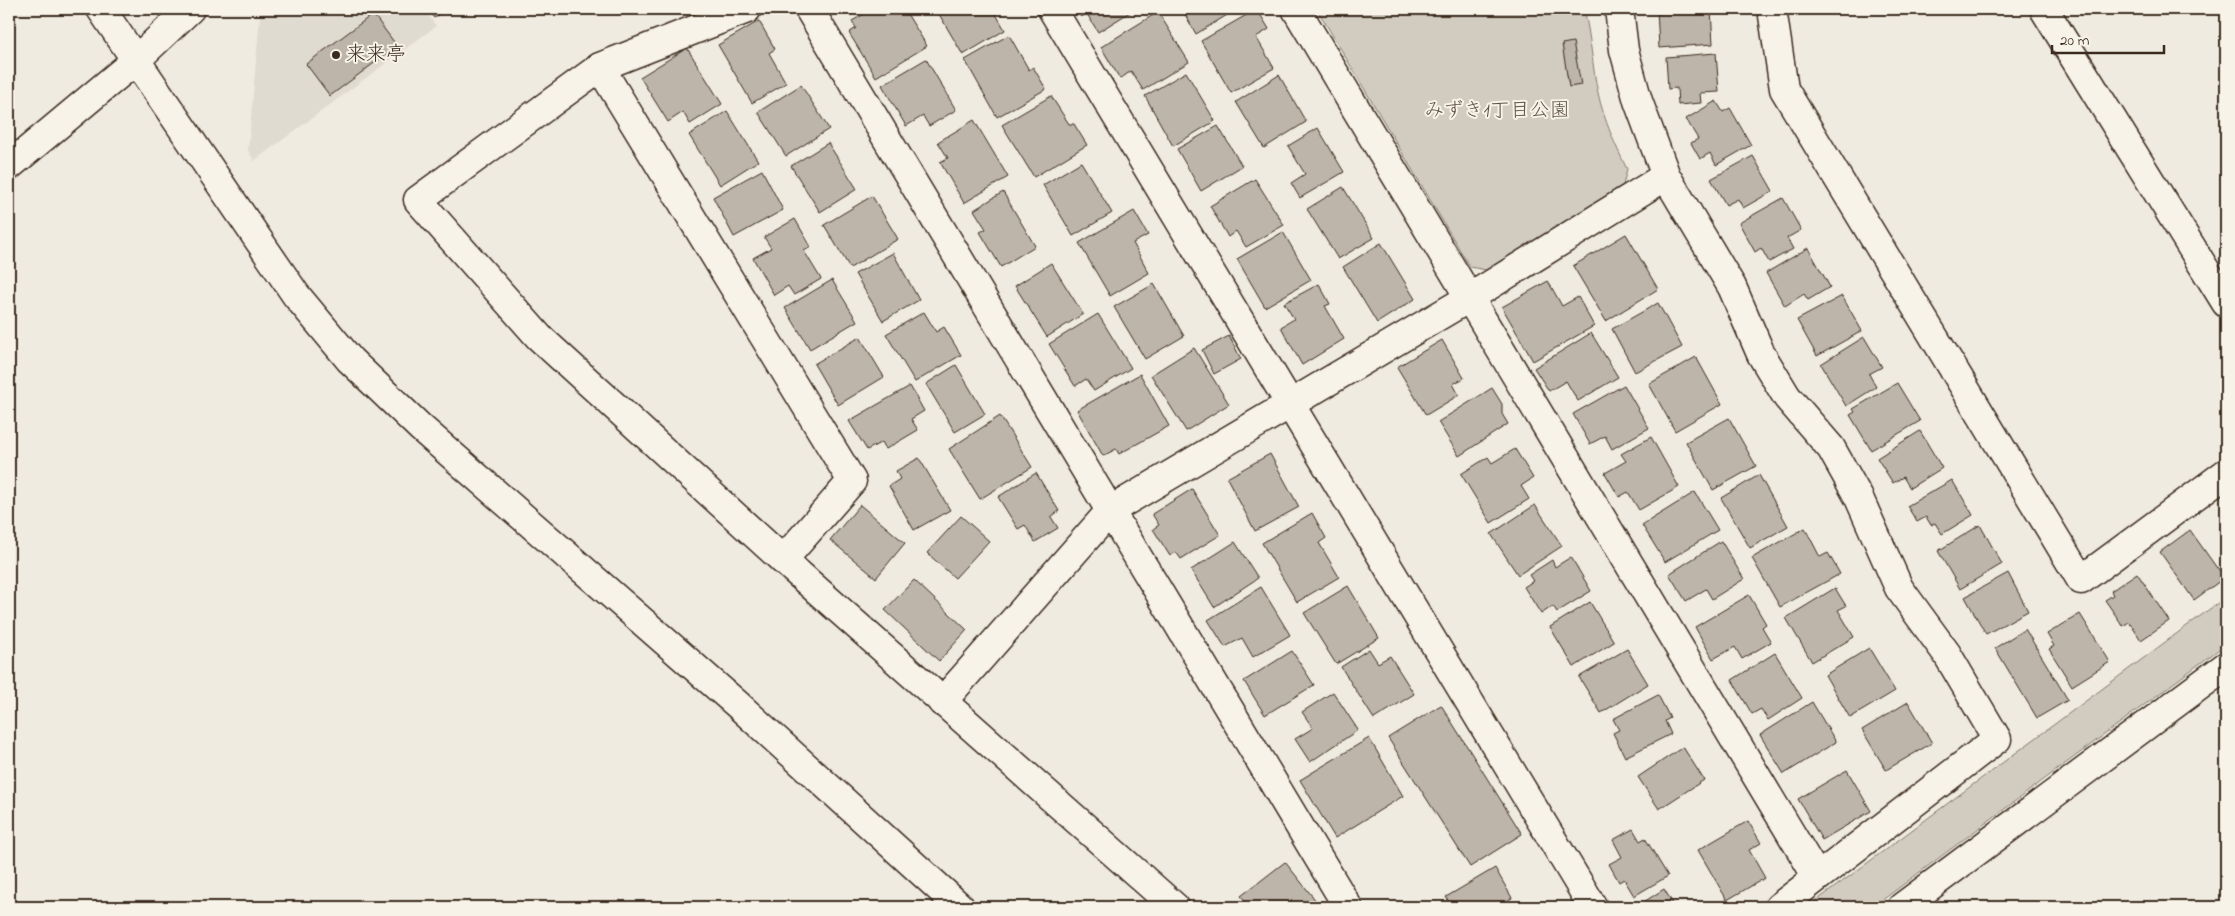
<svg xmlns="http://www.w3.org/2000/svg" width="2235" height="916" viewBox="0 0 2235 916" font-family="'Indie Flower','Klee One',sans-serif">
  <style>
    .built { fill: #e0dbd0 }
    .green { fill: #d1cbc0; stroke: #867a6f }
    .building { fill: #bdb5aa; stroke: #3b2a1e }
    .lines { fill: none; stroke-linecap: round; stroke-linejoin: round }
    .minor-casing { stroke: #3b2a1e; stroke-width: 31 }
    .tertiary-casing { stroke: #3b2a1e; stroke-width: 31 }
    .minor { stroke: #f7f3e8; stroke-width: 28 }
    .tertiary { stroke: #f7f3e8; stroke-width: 28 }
    .poi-dot { fill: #3b2a1e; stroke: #f7f3e8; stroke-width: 2 }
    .labels { text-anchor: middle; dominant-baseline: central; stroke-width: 4; stroke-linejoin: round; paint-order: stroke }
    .poi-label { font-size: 20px; fill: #3b2a1e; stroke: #f7f3e8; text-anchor: start }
    .park-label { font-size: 20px; fill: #605246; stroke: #f7f3e8 }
  </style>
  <rect width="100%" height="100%" fill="#efebe0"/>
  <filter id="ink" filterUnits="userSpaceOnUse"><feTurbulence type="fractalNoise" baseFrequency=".02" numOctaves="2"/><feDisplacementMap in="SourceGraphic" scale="10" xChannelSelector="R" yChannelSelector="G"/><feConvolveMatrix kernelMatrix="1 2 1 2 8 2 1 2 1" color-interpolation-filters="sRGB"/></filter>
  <g filter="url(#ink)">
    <polygon class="built" points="267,9 424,9 436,26 254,161 248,150 260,16"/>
    <g class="green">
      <path d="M1317 9H1584C1591 37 1592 65 1598 93 1604 120 1615 145 1627 169L1623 185 1486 270 1470 267Z"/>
      <polygon points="2226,597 2226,644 1873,907 1808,907"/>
    </g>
    <g class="building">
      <polygon points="427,9 446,9 434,18"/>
      <polygon points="873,9 887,9 888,11 904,9 927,46 876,77 849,33 856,28 852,21"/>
      <polygon points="936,9 993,9 1005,30 963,55"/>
      <polygon points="1075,9 1135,9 1098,32 1087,14 1081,17"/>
      <polygon points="1182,9 1237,9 1196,34"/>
      <polygon points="1257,9 1269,29 1256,37 1274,68 1231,93 1201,41"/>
      <polygon points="1657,9 1711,9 1713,44 1659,48"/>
      <polygon points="1158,12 1189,62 1143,90 1131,71 1120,79 1101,47"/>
      <polygon points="373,14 397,46 330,96 306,64"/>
      <polygon points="759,21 775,49 769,53 786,83 752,103 718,45"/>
      <polygon points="1009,35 1029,70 1033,67 1046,89 997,117 965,60"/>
      <polygon points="1573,42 1581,85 1569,87 1562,44"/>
      <polygon points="687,48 722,104 690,124 683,112 668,122 640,77"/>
      <polygon points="1716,53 1719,92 1700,93 1701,103 1678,105 1677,88 1668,89 1666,57"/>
      <polygon points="926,59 956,110 929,126 923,116 906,126 882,85"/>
      <polygon points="1186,72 1215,121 1173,146 1145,96"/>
      <polygon points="1279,75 1306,122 1264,148 1236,102"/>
      <polygon points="801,85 829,129 786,156 758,112"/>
      <polygon points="1051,96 1069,124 1074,124 1087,145 1034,177 1002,125"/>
      <polygon points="1716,101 1723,112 1730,108 1751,145 1716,165 1710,153 1700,159 1691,143 1698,139 1686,119"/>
      <polygon points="727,111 758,161 720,185 689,135"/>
      <polygon points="974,120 1008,177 964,203 940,162 948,158 938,142"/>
      <polygon points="1218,126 1242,166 1201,191 1177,149"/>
      <polygon points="1318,128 1344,172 1300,198 1291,183 1305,174 1288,146"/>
      <polygon points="828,143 857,189 820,212 791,166"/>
      <polygon points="1753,156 1773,191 1743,208 1738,199 1726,205 1711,179"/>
      <polygon points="1081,162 1112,213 1073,236 1043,185"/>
      <polygon points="762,170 783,210 734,237 713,197"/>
      <polygon points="1255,179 1284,225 1246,247 1236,231 1228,237 1210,206"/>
      <polygon points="1343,187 1374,238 1338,259 1307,209"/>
      <polygon points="1003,192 1035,246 1001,267 980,232 986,229 974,210"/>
      <polygon points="872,196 898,239 850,268 824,225"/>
      <polygon points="1783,198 1801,230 1787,238 1793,249 1769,262 1761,248 1755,252 1739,223"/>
      <polygon points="1134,211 1148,235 1133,243 1149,273 1110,296 1079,243"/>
      <polygon points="795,219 811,247 804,251 821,279 794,295 788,286 774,295 753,258 771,248 764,237"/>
      <polygon points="1283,232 1311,280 1265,307 1237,259"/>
      <polygon points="1626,234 1658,289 1606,321 1573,266"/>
      <polygon points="1381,243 1415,299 1377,323 1343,267"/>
      <polygon points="1808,248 1830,287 1808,300 1804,294 1785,306 1766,273"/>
      <polygon points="893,253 919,300 883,321 855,274"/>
      <polygon points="1051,263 1083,314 1047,337 1015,286"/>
      <polygon points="832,280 857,321 810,349 785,308"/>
      <polygon points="1548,281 1562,306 1578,297 1594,326 1533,361 1502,307"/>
      <polygon points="1154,284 1184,336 1145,359 1114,307"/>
      <polygon points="1319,284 1330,304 1325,306 1344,339 1302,365 1281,327 1294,319 1284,303"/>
      <polygon points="1842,296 1862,331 1817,356 1797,320"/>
      <polygon points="1658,303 1682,347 1635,372 1612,329"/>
      <polygon points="924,312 936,332 944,327 961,355 915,382 886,334"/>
      <polygon points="1098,314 1131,368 1094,391 1086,379 1075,386 1049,344"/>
      <polygon points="1591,333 1618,377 1578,401 1566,381 1549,391 1534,368"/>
      <polygon points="1229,336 1241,359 1214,374 1202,350"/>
      <polygon points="860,337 884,377 838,405 814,364"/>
      <polygon points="1864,337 1882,367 1869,374 1876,387 1846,406 1821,364"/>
      <polygon points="1442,340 1464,378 1453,384 1459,395 1426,415 1397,367"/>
      <polygon points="1194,348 1229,404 1186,431 1151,375"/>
      <polygon points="1696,357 1722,404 1675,431 1649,384"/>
      <polygon points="956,365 985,414 955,432 926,384"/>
      <polygon points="1140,374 1169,426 1119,454 1116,449 1103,456 1077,410"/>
      <polygon points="1897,383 1920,421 1871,450 1850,415 1855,412 1853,409"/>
      <polygon points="1624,385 1649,428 1612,449 1605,436 1590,444 1573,414"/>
      <polygon points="910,386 924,411 911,419 918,430 886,449 882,442 867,450 849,421"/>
      <polygon points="1492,388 1502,404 1502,414 1508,424 1459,456 1438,422"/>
      <polygon points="1000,416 1032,467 980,499 949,449"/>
      <polygon points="1729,418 1756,466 1713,490 1686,442"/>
      <polygon points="1920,431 1942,468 1910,488 1903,477 1893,483 1877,458"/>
      <polygon points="1651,437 1679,487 1639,510 1628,492 1619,497 1605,473 1626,461 1621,454"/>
      <polygon points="1515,449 1533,478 1521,486 1529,499 1491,523 1461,474 1488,457 1492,463"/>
      <polygon points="1270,454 1299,507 1255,531 1227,478"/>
      <polygon points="919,458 950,510 914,530 889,486 900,479 896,471"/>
      <polygon points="1036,473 1059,511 1051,517 1058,528 1035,542 1025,525 1018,529 998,497"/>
      <polygon points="1759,475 1788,526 1750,548 1721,498"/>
      <polygon points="1952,480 1973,515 1942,534 1935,523 1931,525 1926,517 1917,522 1907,506"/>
      <polygon points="1192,489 1220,535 1181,559 1176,552 1170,556 1153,529 1159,525 1152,514"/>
      <polygon points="1695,492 1718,530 1665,562 1642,525"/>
      <polygon points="860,505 905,543 876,578 830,540"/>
      <polygon points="1535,505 1562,546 1518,575 1491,534"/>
      <polygon points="1312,513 1326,538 1319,543 1339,577 1297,602 1262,543"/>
      <polygon points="961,516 989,541 955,578 927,553"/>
      <polygon points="1980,525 2002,564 1960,589 1938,551"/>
      <polygon points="1805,528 1820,557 1828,553 1840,574 1780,607 1752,558"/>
      <polygon points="2190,530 2224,578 2194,600 2160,552"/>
      <polygon points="1721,541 1744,579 1712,599 1706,589 1686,601 1669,574"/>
      <polygon points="1235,542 1258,578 1214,607 1191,570"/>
      <polygon points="1571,557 1591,591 1557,612 1553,606 1541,614 1524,587 1533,581 1529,575 1552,560 1555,567"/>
      <polygon points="2008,573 2028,611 1986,634 1965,597"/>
      <polygon points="2137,573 2169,621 2141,640 2129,622 2123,626 2105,600 2113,595 2111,591"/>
      <polygon points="914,580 967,630 939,661 885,610"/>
      <polygon points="1348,586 1379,638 1336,664 1304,613"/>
      <polygon points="1261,587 1290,635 1253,657 1242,638 1225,647 1208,620"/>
      <polygon points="1835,588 1846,606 1838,610 1854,637 1812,662 1786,618"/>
      <polygon points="1749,595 1766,624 1762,627 1771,642 1742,659 1735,647 1713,659 1695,627"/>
      <polygon points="1590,602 1614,642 1574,667 1550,627"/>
      <polygon points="2080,614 2110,662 2072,686 2049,649 2054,646 2047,634"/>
      <polygon points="2025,629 2068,700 2037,718 1995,648"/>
      <polygon points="1869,648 1895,691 1850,718 1825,675"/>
      <polygon points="1369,649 1378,663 1390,656 1414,694 1374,719 1341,667"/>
      <polygon points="1627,649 1648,684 1601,713 1579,677"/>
      <polygon points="1292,651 1314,685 1265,715 1244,681"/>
      <polygon points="1775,653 1802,698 1768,720 1761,709 1752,714 1732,680"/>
      <polygon points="1333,692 1358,730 1310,762 1295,739 1313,728 1302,712"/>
      <polygon points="1658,695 1670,718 1665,721 1671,734 1625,757 1613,733 1619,730 1613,719"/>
      <polygon points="1812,702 1836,742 1784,774 1760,735"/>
      <polygon points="1908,702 1932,743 1886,770 1862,730"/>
      <polygon points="1441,705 1522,834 1470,867 1388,738"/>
      <polygon points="1369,738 1403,796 1335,838 1300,780"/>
      <polygon points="1683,747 1704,780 1659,809 1638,777"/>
      <polygon points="1847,770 1871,811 1822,840 1798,799"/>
      <polygon points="1748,821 1761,843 1749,850 1765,878 1727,900 1698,850"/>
      <polygon points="1633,829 1640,841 1645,838 1668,876 1634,896 1624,879 1619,882 1609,864 1622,857 1613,840"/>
      <polygon points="1285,862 1317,902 1310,907 1250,907 1241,896"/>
      <polygon points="1495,868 1512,898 1496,907 1452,907 1446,897"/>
      <polygon points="1664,889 1675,907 1636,907"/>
    </g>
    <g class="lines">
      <defs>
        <g id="minor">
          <polyline points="747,9 600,67 418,200 539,337 783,560 1175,907"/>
          <polyline points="809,9 1348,907"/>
          <polyline points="1052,9 1593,907"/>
          <polyline points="1296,9 1817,877"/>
          <polyline points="1619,9 1624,50 1638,101 1666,176 1732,287 1761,354 1787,397 1831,448 1859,498 1899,588 1947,654 1997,739 1779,907"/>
          <polyline points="1772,9 1784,89 2081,580 2226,473"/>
          <polyline points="2044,9 2226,303"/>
          <polyline points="600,67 852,481 783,560"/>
          <polyline points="942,702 1111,510 1469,298 1666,176"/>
          <polyline points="1902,907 2226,666"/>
        </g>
        <g id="tertiary">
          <polyline points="101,9 296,295 350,360 421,428 738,705 960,907"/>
          <polyline points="9,166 136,60 190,9"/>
        </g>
      </defs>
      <use href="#minor" class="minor-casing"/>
      <use href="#tertiary" class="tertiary-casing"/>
      <use href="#minor" class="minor"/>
      <use href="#tertiary" class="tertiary"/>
    </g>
  </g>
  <circle class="poi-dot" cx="336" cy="55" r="5"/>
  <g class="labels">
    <g class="poi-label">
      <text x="346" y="55">来来亭</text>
    </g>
    <g class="park-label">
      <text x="1497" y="111">みずき1丁目公園</text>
    </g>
  </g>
  <rect width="2235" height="916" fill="none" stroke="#f7f3e8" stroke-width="30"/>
  <rect x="15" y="15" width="2205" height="886" fill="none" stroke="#3b2a1e" stroke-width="2" filter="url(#ink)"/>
  <path d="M2052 45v8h112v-8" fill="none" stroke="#3b2a1e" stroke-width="2.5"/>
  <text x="2060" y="45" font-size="15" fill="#3b2a1e" stroke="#f7f3e8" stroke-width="4" paint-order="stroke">20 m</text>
</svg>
